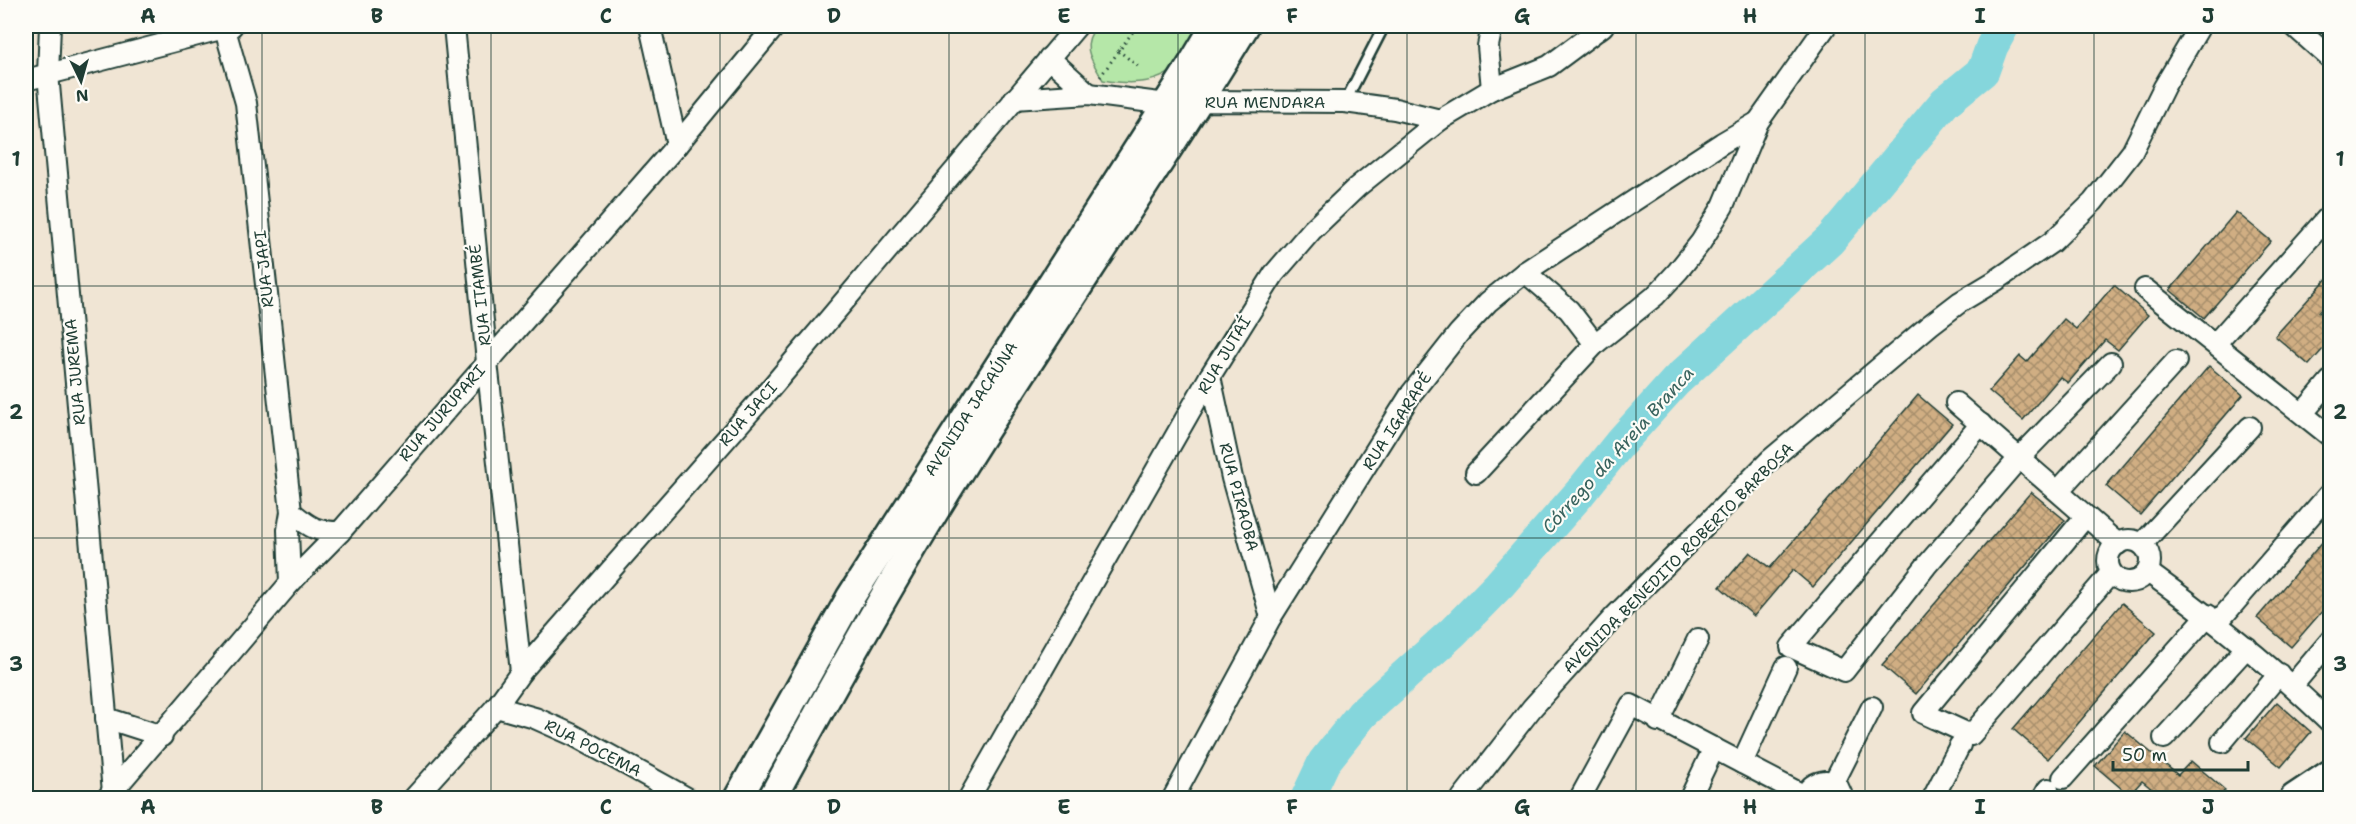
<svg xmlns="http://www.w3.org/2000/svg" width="2356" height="824" viewBox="0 0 2356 824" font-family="'Shantell Sans',sans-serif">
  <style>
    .park { fill: #b5e7a8; stroke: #6a926e; stroke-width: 1.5 }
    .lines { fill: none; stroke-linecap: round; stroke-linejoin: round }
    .river { stroke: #85d6dc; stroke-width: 33 }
    .building { fill: url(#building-cross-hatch); stroke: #1f3d34; stroke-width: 1.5 }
    .lane-casing { stroke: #1f3d34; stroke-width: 14 }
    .street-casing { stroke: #1f3d34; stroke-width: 24 }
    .secondary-casing { stroke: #1f3d34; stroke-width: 32 }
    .path { stroke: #1f3d34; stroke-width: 3; stroke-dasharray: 1.5 4.5; stroke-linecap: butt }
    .lane { stroke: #fdfcf7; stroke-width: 9 }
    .street { stroke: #fdfcf7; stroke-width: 20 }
    .secondary { stroke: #fdfcf7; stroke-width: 27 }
    .grid { fill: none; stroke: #1f3d34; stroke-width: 1.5; stroke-opacity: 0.55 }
    .labels { text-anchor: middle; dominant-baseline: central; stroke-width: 4.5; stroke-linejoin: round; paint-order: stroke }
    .street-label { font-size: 16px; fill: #1f3d34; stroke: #fdfcf7 }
    .water-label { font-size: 18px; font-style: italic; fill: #38635e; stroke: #fdfcf7 }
    .neatline { fill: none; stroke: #1f3d34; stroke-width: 2 }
    .grid-label { font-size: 20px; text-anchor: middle; font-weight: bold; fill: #1f3d34 }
  </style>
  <defs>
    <pattern id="building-cross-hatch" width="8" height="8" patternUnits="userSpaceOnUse" patternTransform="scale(1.5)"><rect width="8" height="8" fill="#d0ae83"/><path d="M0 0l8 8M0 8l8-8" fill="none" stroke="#a88f6c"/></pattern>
  </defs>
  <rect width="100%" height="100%" fill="#f0e5d4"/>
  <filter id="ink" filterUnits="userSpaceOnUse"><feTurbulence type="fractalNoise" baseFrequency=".0167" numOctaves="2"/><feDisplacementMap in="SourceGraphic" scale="12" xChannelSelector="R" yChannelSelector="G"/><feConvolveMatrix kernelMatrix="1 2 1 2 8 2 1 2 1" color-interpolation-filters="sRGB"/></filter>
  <g filter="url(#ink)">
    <path class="park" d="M1097 26H1202C1196 37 1190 53 1182 62 1161 85 1131 85 1103 80 1092 61 1079 46 1097 26Z"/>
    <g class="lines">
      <polyline class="river" points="1307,798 1324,762 1362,714 1453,632 1499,585 1579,494 1620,443 1676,381 1830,240 1945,102 1983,71 1992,46 2003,26"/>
    </g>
    <g class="building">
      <polygon points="2236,212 2271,241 2204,318 2170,290"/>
      <polygon points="2331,274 2331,299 2319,312 2331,322 2331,340 2309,365 2275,336"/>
      <polygon points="2114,285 2148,315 2118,350 2105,340 2068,383 2060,377 2023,420 1989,391 2020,356 2027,362 2064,319 2076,329"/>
      <polygon points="2209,366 2243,395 2140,515 2106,486"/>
      <polygon points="1918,395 1952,424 1813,587 1793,570 1754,616 1720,587 1750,552 1770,568"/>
      <polygon points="2031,492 2065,520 1916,694 1882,665"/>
      <polygon points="2331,532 2331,601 2291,647 2257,618"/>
      <polygon points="2122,603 2156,632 2048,759 2013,729"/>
      <polygon points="2277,702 2311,732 2281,767 2246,738"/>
      <polygon points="2125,731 2178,775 2191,761 2225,790 2218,798 2163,798 2142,781 2129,795 2095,766"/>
    </g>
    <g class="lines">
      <defs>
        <polyline id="lane" points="1345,102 1384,26"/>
        <g id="street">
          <polyline points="50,26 48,74 113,792"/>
          <polyline points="224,26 246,103 291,512 288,530 290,583"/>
          <polyline points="454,26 487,362 521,672"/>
          <polyline points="650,26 677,145"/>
          <polyline points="2294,26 2330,58"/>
          <polyline points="1049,58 1089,94"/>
          <polyline points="26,80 232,26"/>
          <polyline points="1492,89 1488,46 1492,26"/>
          <polyline points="1014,99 1089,94 1167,104 1199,101 1345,102 1395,109 1440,120"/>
          <polyline points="1525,272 1569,310 1595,344"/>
          <polyline points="2145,289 2330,436"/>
          <polyline points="2215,344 2330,215"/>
          <polyline points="1210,376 1232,478 1271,617"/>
          <polyline points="1956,403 2118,544"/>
          <polyline points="2303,413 2330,381"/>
          <polyline points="1981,424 1791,647 1844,671 1926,566 2020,457 2111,363"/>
          <polyline points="1476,473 1595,344 1655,296 1678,271 1701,242 1723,206 1758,122 1826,26"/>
          <polyline points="2058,491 2176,361"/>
          <path d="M291 512C310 527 315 532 340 532"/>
          <polyline points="2085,517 1923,713 1971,735 2111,573"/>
          <circle cx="2129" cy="561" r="21"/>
          <polyline points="2142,544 2250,427"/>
          <path d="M2148 572C2212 618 2273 667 2330 722"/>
          <polyline points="2217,623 2330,493"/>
          <polyline points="2292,686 2330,641"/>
          <polyline points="496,707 535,718 573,735 687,798"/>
          <polyline points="106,718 162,736"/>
          <polyline points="1658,721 1698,639"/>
          <polyline points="2164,738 2247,647"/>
          <polyline points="2222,742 2279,674"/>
          <polyline points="1742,763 1786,667"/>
          <polyline points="2063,778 2208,615"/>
          <polyline points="1833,784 1872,707"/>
          <polyline points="107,798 290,583 340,532 677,145 775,26"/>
          <polyline points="414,798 496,707 521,672 770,389 1077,26"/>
          <polyline points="969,798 1210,376 1274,274 1312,230 1357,187 1440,120 1492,89 1549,66 1603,26"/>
          <polyline points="1173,798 1271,617 1411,394 1459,333 1488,302 1525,272 1722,143 1758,122"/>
          <polyline points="1462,798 1532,708 1614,617 1770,460 1930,325 1960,302 1995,281 2052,242 2093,202 2132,152 2164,87 2200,26"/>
          <polyline points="1580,798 1631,705 1805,796"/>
          <polyline points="1690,798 1714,748"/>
          <path d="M1805 798C1808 787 1815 782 1826 781L1838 787 1843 798"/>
          <polyline points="1933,798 1960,745"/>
          <polyline points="2043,798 2048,789"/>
        </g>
        <g id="secondary">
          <polyline points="738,798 850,598 1191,66 1215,26"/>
          <path d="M772 798C832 687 893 577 960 470 1053 321 1154 176 1245 26"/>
          <polyline points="2294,798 2330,774"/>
        </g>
      </defs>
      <use href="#lane" class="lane-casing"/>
      <use href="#street" class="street-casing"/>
      <use href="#secondary" class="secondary-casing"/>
      <g class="path">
        <polyline points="1118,50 1140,68"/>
        <polyline points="1100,77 1137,26"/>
      </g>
      <use href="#lane" class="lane"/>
      <use href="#street" class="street"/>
      <use href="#secondary" class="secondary"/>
    </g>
  </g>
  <path class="grid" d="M262 26V798M491 26V798M720 26V798M949 26V798M1178 26V798M1407 26V798M1636 26V798M1865 26V798M2094 26V798M26 286H2330M26 538H2330"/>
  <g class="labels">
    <g class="street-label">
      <text x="1265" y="102">RUA MENDARA</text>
      <text transform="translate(264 269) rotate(-96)">RUA JAPI</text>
      <text transform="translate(480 295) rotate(-96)">RUA ITAMBÉ</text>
      <text transform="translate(1224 355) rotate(-59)">RUA JUTAÍ</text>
      <text transform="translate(75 372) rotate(-95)">RUA JUREMA</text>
      <text transform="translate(971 409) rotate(-57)">AVENIDA JACAÚNA</text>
      <text transform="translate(442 413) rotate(-49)">RUA JURUPARI</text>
      <text transform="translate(748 414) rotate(-49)">RUA JACI</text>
      <text transform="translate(1397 421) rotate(-57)">RUA IGARAPÉ</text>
      <text transform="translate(1239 497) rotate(75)">RUA PIRAOBA</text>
      <text transform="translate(1678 558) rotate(-45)">AVENIDA BENEDITO ROBERTO BARBOSA</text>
      <text transform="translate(593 748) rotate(27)">RUA POCEMA</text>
    </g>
    <g class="water-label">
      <text transform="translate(1618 450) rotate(-48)">Córrego da Areia Branca</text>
    </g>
  </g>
  <rect width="2356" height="824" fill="none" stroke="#fdfcf7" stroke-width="66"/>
  <g transform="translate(81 81) rotate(175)" stroke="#fdfcf7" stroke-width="4.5" paint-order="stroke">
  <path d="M0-4.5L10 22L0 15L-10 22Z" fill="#1f3d34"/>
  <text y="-9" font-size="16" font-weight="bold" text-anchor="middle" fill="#1f3d34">N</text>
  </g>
  <path d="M2113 761v9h135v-9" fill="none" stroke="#1f3d34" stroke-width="3"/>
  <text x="2122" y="761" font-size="18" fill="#1f3d34" stroke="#fdfcf7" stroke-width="4.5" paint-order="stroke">50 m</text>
  <rect x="33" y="33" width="2290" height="758" class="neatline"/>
  <g class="grid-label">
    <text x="148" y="23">A</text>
    <text x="377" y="23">B</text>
    <text x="606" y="23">C</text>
    <text x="834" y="23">D</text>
    <text x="1064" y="23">E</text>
    <text x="1292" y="23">F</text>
    <text x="1522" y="23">G</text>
    <text x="1750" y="23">H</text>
    <text x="1980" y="23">I</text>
    <text x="2208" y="23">J</text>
    <text x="16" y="166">1</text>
    <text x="2340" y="166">1</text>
    <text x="16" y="419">2</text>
    <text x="2340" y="419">2</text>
    <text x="16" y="671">3</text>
    <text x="2340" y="671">3</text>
    <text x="148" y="814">A</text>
    <text x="377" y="814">B</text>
    <text x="606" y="814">C</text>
    <text x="834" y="814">D</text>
    <text x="1064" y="814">E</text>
    <text x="1292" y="814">F</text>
    <text x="1522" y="814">G</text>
    <text x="1750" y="814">H</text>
    <text x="1980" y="814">I</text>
    <text x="2208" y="814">J</text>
  </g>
</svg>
